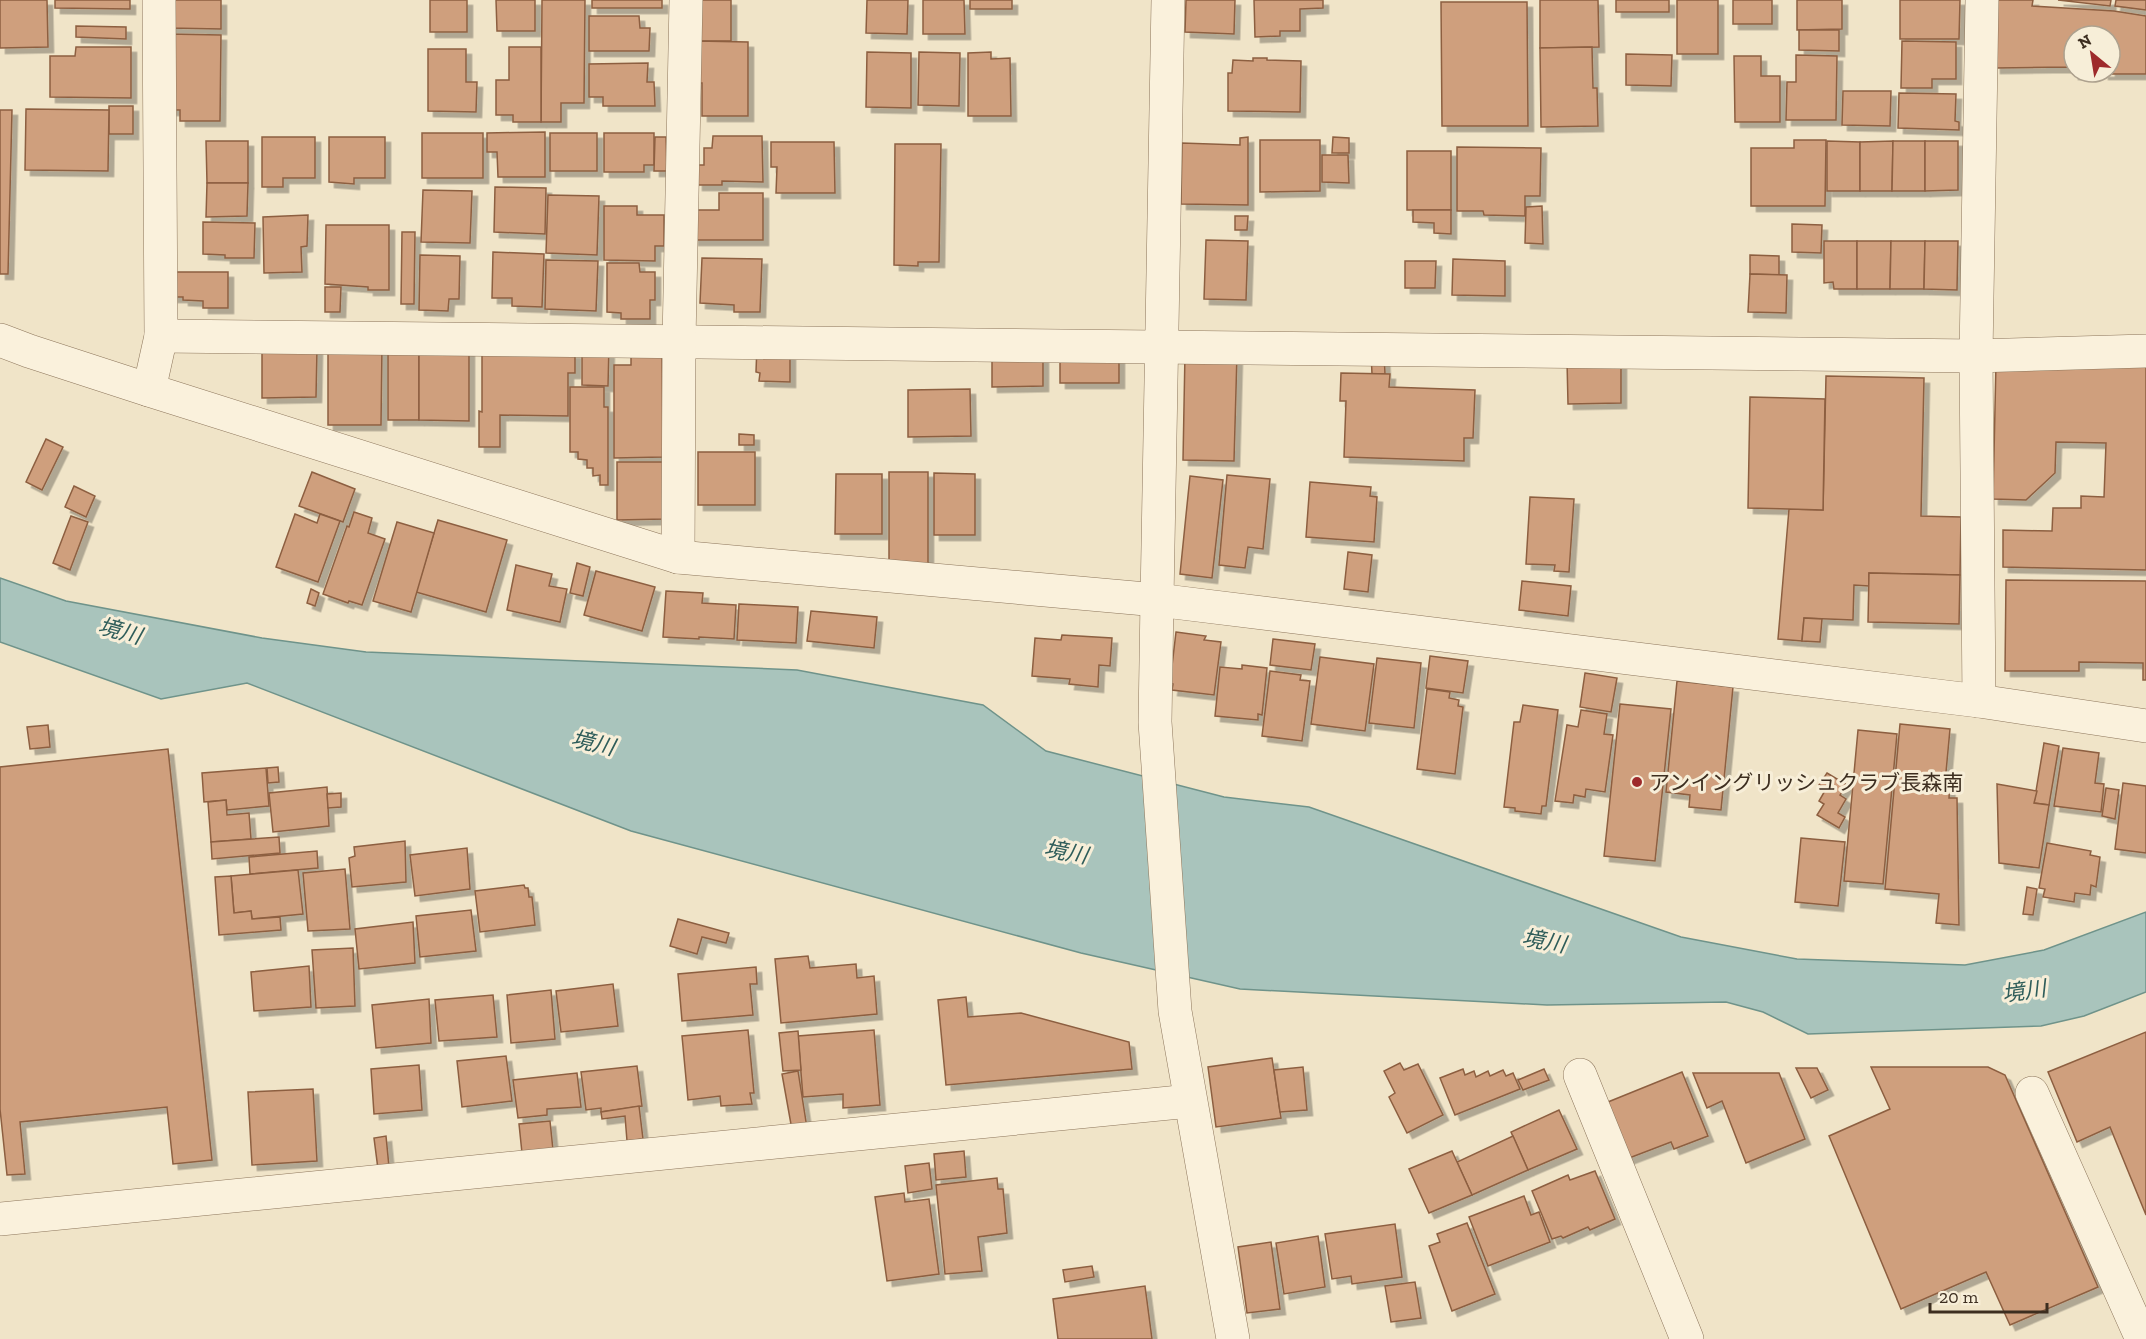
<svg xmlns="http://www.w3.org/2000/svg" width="2146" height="1339" viewBox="0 0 2146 1339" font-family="'Zilla Slab','Noto Sans JP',serif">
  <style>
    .water { fill: #a9c4bc; stroke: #6f938a; stroke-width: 1.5 }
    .building { fill: #cf9f7d; stroke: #8d5f41; stroke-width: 1.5; filter: url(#shadow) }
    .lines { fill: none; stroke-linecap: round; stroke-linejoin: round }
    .minor-casing { stroke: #8d765c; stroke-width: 34 }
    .tertiary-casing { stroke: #8d765c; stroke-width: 34 }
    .minor { stroke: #faf1dc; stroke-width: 33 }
    .tertiary { stroke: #faf1dc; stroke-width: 33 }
    .poi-dot { fill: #9e2a2b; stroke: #f7eed8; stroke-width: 2 }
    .labels { text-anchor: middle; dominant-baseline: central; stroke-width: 6; stroke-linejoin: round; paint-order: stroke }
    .poi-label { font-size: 21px; fill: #3d2e20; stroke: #f7eed8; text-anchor: start }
    .water-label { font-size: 22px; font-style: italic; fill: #2f5d5a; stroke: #f7eed8 }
  </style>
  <defs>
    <filter id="shadow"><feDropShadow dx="5.5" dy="5.5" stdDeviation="0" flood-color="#0004"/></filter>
  </defs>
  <rect width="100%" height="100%" fill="#f0e4c8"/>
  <polygon class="water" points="0,578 66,601 262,638 366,652 797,670 983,705 1046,751 1224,797 1309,807 1681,937 1797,959 1965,965 2044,950 2146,912 2146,992 2084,1016 2041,1026 1808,1034 1763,1012 1726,1002 1547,1005 1240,989 1081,953 631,831 247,683 161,699 0,642"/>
  <g class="building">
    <polygon points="0,0 47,0 48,47 0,48"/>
    <polygon points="55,0 130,0 130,9 55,8"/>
    <polygon points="168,0 221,0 221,29 168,28"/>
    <rect x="430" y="0" width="37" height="32"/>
    <polygon points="496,0 535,0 535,31 497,31"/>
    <polygon points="542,0 585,0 584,103 561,103 561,122 541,122"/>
    <rect x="592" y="0" width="70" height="8"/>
    <rect x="696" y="0" width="35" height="41"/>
    <polygon points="867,0 908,0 907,34 866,33"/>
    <polygon points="923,0 964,0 965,34 923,34"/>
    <rect x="970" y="0" width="42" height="9"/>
    <polygon points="1186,0 1235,0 1234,34 1185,32"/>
    <polygon points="1254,0 1323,0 1323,8 1300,9 1300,31 1280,31 1280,36 1255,37"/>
    <polygon points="1540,0 1598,0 1599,47 1540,48"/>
    <rect x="1616" y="0" width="53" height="12"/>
    <rect x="1677" y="0" width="41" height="54"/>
    <rect x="1733" y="0" width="39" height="24"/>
    <polygon points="1797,0 1842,0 1842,29 1797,30"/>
    <polygon points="1900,0 1960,0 1959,39 1900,39"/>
    <polygon points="1994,0 2033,0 2032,6 2114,11 2146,16 2146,74 2103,74 2103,72 2110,72 2110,36 2074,36 2074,72 2094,72 2093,74 2073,74 2073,67 1995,68"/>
    <polygon points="2058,0 2111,0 2110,6"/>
    <polygon points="2116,0 2146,0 2146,10 2115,6"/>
    <polygon points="1441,2 1527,2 1528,126 1442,126"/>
    <polygon points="589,16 639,16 640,28 650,28 649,51 589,51"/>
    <polygon points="76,26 126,27 126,39 76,37"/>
    <polygon points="1799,30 1839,30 1839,51 1799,50"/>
    <polygon points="167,34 221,35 220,121 180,121 180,110 167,110"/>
    <polygon points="696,41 748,42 748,116 702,116 702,83 696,83"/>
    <polygon points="1902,41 1956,42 1956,79 1932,79 1932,88 1901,88"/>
    <polygon points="76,47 131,47 131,98 50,97 50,56 75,56"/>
    <polygon points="509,47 541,47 541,122 513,122 513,115 496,115 496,80 509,80"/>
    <polygon points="1592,47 1593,88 1597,88 1598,126 1541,127 1540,48"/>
    <polygon points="428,49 466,49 466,82 477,82 476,112 428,111"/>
    <polygon points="867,52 911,53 911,108 866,107"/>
    <polygon points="919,52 960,53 959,106 918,105"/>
    <polygon points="991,52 991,59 1010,58 1011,116 968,116 968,53"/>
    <polygon points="1626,54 1672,55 1671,86 1626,85"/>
    <polygon points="1796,55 1837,56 1836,120 1786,120 1787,82 1796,82"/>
    <polygon points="1734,56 1761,56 1761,76 1780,76 1780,122 1735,122"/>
    <polygon points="1253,58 1267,58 1267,60 1301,61 1300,112 1228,111 1228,73 1232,73 1233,60 1253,61"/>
    <polygon points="648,63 647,82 654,82 655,106 603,106 603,97 589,97 589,64"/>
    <polygon points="1843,91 1891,91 1890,126 1842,125"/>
    <polygon points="1899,93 1956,94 1955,121 1959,122 1959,130 1898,128"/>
    <rect x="109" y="106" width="24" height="28"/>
    <polygon points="26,109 109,110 108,171 25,170"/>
    <polygon points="0,110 12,110 8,274 0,274"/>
    <polygon points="545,132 545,177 498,177 497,152 487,152 487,133"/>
    <rect x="422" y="133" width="61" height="45"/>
    <rect x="550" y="133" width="47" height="38"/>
    <polygon points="604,133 654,133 654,165 644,165 644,172 604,172"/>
    <polygon points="713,136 762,136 763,182 722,181 722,185 697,185 697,165 704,165 704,148 712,148"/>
    <polygon points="262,137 315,137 315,178 283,178 283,187 262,187"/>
    <polygon points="329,137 385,137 385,178 354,178 354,184 329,182"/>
    <polygon points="655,137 666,137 667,171 654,171"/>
    <polygon points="1248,137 1248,205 1181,204 1182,143 1240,145 1240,138"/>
    <polygon points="1333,137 1349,138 1349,153 1332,153"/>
    <polygon points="1260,140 1320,140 1320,191 1260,192"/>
    <polygon points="1794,140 1826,140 1825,206 1751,206 1751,148 1794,148"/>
    <polygon points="206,141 248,141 248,183 207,183"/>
    <polygon points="1827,141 1860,142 1860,191 1827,191"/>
    <polygon points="1893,141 1892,191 1860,191 1860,142"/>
    <polygon points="1893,141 1925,141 1925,191 1892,191"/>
    <polygon points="1925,141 1958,141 1958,190 1925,191"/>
    <polygon points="771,142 834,142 835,193 776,193 777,167 771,167"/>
    <polygon points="895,144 941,144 939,262 918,262 918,266 894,265"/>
    <polygon points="1457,147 1541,148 1540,196 1525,196 1525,216 1484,215 1483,211 1457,211"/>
    <rect x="1407" y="151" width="44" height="59"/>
    <polygon points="1322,155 1348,155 1349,183 1322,182"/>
    <polygon points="207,183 248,183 247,216 206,217"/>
    <polygon points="495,187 546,188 545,234 494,232"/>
    <polygon points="423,190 472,191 470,243 421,242"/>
    <polygon points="719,193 763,193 763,240 693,240 693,210 719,210"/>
    <polygon points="548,195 599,196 597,255 546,253"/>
    <polygon points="604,206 637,206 637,215 664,215 664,246 655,246 655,261 604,260"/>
    <polygon points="1542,206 1543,244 1525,243 1526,207"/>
    <polygon points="1413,210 1451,210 1451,234 1434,233 1434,223 1413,222"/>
    <polygon points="308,215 307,246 301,247 302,272 264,273 263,217"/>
    <polygon points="1235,216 1248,216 1247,230 1235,230"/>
    <polygon points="203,222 255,223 254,258 225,258 225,255 203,254"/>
    <polygon points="1792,224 1822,225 1821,253 1792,252"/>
    <polygon points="326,225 389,225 389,290 368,290 368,287 325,284"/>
    <polygon points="402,232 415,232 414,304 401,304"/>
    <polygon points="1206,240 1248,241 1246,300 1204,299"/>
    <polygon points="1824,241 1857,241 1857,289 1834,289 1833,282 1824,283"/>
    <polygon points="1857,241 1891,241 1890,289 1857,289"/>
    <polygon points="1891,241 1925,241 1924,289 1890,289"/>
    <polygon points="1925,241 1958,241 1957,290 1924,289"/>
    <polygon points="493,252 544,254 542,307 512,306 512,298 492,298"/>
    <polygon points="420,255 460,256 459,299 449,299 448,311 419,310"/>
    <polygon points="1750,255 1779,256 1779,275 1750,274"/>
    <polygon points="702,258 762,259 760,312 734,312 734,305 700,303"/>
    <polygon points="1453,259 1505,261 1505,296 1452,295"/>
    <polygon points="546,260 598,261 596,311 545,309"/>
    <polygon points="1405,261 1436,261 1435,288 1405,288"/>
    <polygon points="607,263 639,263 640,272 655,272 655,300 650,300 650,319 621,319 621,313 607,312"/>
    <polygon points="171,272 228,272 228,308 203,308 203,301 183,300 183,297 171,297"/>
    <polygon points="1750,274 1787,275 1786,313 1748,312"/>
    <polygon points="325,287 341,287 340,312 325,312"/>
    <polygon points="262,344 317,349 316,397 262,398"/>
    <polygon points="328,344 382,345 381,425 328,425"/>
    <rect x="388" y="345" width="31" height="75"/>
    <polygon points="419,345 469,345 469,421 419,420"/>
    <polygon points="582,345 609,345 608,386 582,385"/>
    <polygon points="757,345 790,346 790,382 759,381 760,373 756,372"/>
    <polygon points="1060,349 1119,351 1119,383 1060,383"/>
    <polygon points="992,350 1043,350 1043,386 992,387"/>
    <polygon points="482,353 575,353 575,373 568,373 568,416 500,415 500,447 479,447 479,411 482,412"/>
    <polygon points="1185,353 1237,354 1234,461 1183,460"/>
    <polygon points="1371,353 1384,353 1385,374 1372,374"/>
    <polygon points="631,354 662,354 663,457 614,458 614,365 631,365"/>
    <polygon points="1621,360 1621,403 1568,404 1567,361"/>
    <polygon points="1996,363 2146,366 2146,570 2003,567 2003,530 2052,531 2053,508 2081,508 2081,496 2104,497 2106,443 2056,442 2055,473 2026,500 1993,499"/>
    <polygon points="1341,373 1390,374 1389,387 1475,390 1473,438 1464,438 1464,461 1344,457 1346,401 1340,401"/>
    <polygon points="1826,376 1924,378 1921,516 1961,517 1960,575 1869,573 1869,586 1854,585 1853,620 1804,618 1802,641 1778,639 1789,509 1823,510"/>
    <polygon points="570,387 604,387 604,407 608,407 608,485 600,485 600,475 593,476 593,468 587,468 587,460 578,459 578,452 570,452"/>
    <polygon points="970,389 971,436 908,437 908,390"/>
    <polygon points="1750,397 1825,399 1823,510 1748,508"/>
    <polygon points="739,434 754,435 754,445 739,445"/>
    <polygon points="46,439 63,447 42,490 26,482"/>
    <rect x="698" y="452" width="57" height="53"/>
    <polygon points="617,462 664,462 665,519 617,520"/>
    <polygon points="312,472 355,489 343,522 299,506"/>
    <rect x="889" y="472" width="39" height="96"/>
    <polygon points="934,473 975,474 975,535 934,535"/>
    <polygon points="836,474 882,474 882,534 835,534"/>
    <polygon points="1227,475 1270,479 1263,549 1248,547 1245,568 1219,565"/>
    <polygon points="1190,476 1223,480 1212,578 1180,574"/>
    <polygon points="1310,482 1371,487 1370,496 1377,497 1374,542 1306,537"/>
    <polygon points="74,486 95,496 86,517 65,507"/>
    <polygon points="1530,497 1574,499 1569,572 1554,571 1555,565 1526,564"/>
    <polygon points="354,512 372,518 368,533 385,539 362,605 349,601 348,603 323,594 347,526 349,527"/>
    <polygon points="295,514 317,523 320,514 340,521 318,582 276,567"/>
    <polygon points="71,516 88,522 70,570 53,563"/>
    <polygon points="438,520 507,540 486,612 416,592"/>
    <polygon points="397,522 434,533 411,612 373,601"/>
    <polygon points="1348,552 1372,555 1368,592 1344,589"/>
    <polygon points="577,563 590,567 583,596 570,593"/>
    <polygon points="516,565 552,574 549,586 567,589 560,622 507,610"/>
    <polygon points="596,571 655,587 642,631 584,615"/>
    <polygon points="1869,573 1960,575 1959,624 1868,622"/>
    <polygon points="2006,580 2146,581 2146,680 2143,680 2143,663 2079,662 2079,671 2005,671"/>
    <polygon points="1522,581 1571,586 1568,616 1519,610"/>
    <polygon points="311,589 319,593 315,606 307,603"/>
    <polygon points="666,591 703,593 702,603 736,605 734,639 699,637 699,639 663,637"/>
    <polygon points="739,604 798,607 796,643 737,640"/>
    <polygon points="811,611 877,617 874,648 807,641"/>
    <polygon points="1804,618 1822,619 1820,642 1802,641"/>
    <polygon points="1176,632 1206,636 1204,640 1221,642 1214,695 1172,690 1173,684 1170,683"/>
    <polygon points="1062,635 1112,638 1110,666 1099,665 1098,687 1069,684 1070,679 1032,676 1035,638 1061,640"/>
    <polygon points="1273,639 1315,644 1311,670 1270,665"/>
    <polygon points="1430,656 1468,661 1463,693 1426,688"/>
    <polygon points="1320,657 1374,664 1365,731 1311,724"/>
    <polygon points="1377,658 1421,663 1414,728 1369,723"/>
    <polygon points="1242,665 1267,668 1262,715 1258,714 1258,720 1215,716 1220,667 1242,669"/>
    <polygon points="1270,671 1301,675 1300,680 1310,681 1302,741 1262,736"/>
    <polygon points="1585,673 1617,678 1611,712 1580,707"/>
    <polygon points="1677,681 1733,687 1721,810 1689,807 1690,795 1666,792"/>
    <polygon points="1427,689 1450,692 1449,698 1459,700 1458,706 1463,707 1455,774 1417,769"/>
    <polygon points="1620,704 1671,709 1655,861 1604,856"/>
    <polygon points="1523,705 1558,710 1546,806 1542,806 1541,814 1515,811 1515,808 1504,807 1514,722 1520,722"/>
    <polygon points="1581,710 1607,714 1604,734 1613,735 1605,792 1586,789 1585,797 1574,795 1573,803 1555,801 1567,725 1578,727"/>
    <polygon points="1900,724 1950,729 1945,783 1950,783 1949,798 1957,798 1959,925 1936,923 1939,894 1885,889"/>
    <polygon points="48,725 50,747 30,749 27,727"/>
    <polygon points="1858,730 1897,734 1883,884 1844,881"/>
    <polygon points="2044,743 2059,746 2049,805 2034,803"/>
    <polygon points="2063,748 2099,753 2095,783 2104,784 2101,812 2054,806"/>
    <polygon points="168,749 212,1160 173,1164 167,1107 20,1122 25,1174 7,1175 0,1109 0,767"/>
    <polygon points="278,767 279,782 268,783 267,768"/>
    <polygon points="266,768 269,806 227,810 226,800 204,802 202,773"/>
    <polygon points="1827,773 1847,785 1840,795 1846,799 1838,813 1845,817 1839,828 1817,815 1824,804 1819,801 1826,789 1819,785"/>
    <polygon points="2123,783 2146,786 2146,853 2115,849"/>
    <polygon points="1997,784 2037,791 2034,803 2049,805 2039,868 1999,863"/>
    <polygon points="327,787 329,826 273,832 269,793"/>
    <polygon points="2106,788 2119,790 2115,819 2102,816"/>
    <polygon points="341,793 341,807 328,808 327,794"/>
    <polygon points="226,800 227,815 249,813 251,839 211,842 208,802"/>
    <polygon points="279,837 280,853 212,859 211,842"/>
    <polygon points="1801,838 1845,842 1838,906 1795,902"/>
    <polygon points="405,841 406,882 352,887 349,858 355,856 354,847"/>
    <polygon points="2047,843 2091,851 2090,855 2100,857 2096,887 2091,885 2090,895 2075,893 2074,902 2043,897 2045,889 2039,888"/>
    <polygon points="467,848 470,889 415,896 410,855"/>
    <polygon points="317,851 318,868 250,874 249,857"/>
    <polygon points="345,869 350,929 308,931 303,873"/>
    <polygon points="298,870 303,914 252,919 251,911 234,913 231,876"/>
    <polygon points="231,876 234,913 251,911 252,919 280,917 281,930 219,935 215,877"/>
    <polygon points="524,885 525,888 528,888 529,897 532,897 535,925 480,932 475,891"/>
    <polygon points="2027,887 2037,889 2033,915 2023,914"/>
    <polygon points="471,910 476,951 420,957 416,916"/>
    <polygon points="678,919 729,933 726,943 702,937 697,954 670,946"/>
    <polygon points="413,922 415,963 359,969 355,929"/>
    <polygon points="353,948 355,1006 316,1008 312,950"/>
    <polygon points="808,956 810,968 856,964 857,978 874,976 877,1014 781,1023 775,959"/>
    <polygon points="309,966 311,1007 254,1011 251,972"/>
    <polygon points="756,967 757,984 750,984 753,1015 682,1021 678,974"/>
    <polygon points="613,984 618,1026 561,1032 556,991"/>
    <polygon points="551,990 555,1039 511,1043 507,995"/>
    <polygon points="493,995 497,1037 439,1041 435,1000"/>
    <polygon points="966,997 968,1017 1021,1013 1129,1042 1132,1069 946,1085 938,1000"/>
    <polygon points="429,999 431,1043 376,1048 372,1005"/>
    <polygon points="748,1030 754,1093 750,1093 752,1104 721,1106 720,1096 688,1100 682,1036"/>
    <polygon points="874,1030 880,1105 843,1108 843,1094 803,1097 798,1036"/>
    <polygon points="798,1031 801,1070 783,1071 779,1033"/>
    <polygon points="2146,1032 2146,1215 2110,1127 2077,1142 2048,1072"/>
    <polygon points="506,1056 512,1101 462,1107 457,1061"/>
    <polygon points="1272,1058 1281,1118 1216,1127 1208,1067"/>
    <polygon points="1400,1063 1404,1070 1418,1064 1443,1115 1407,1133 1389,1097 1395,1093 1384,1071"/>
    <polygon points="419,1065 422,1110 374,1114 371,1069"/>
    <polygon points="637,1066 642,1106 601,1112 601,1108 586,1110 581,1072"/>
    <polygon points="1303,1067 1307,1110 1280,1112 1274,1070"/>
    <polygon points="1871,1067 1988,1067 2005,1075 2098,1287 2010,1325 1986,1272 1901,1309 1829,1136 1890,1109"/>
    <polygon points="1796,1068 1817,1068 1828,1090 1811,1098"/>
    <polygon points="1463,1069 1465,1075 1474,1071 1476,1077 1488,1071 1490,1076 1503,1070 1506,1076 1513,1073 1520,1089 1455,1115 1440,1078"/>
    <polygon points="1544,1069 1549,1080 1523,1090 1518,1080"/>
    <polygon points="798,1071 807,1128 792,1130 782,1074"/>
    <polygon points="1682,1072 1708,1136 1674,1149 1671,1142 1624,1160 1603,1104"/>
    <polygon points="577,1073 581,1107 547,1109 547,1115 518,1118 513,1080"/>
    <polygon points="1693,1073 1779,1073 1805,1139 1746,1163 1722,1101 1707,1108"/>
    <polygon points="313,1089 317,1161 252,1165 248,1092"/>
    <polygon points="639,1106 643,1139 627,1141 625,1116 602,1119 601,1112"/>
    <polygon points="1559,1110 1577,1149 1528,1170 1511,1132"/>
    <polygon points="550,1121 553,1150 522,1153 519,1124"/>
    <polygon points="386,1136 389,1167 378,1169 374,1138"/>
    <polygon points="1513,1136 1528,1170 1472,1195 1457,1162"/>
    <polygon points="964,1151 966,1177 936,1180 934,1154"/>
    <polygon points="1452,1151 1472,1195 1429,1213 1409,1169"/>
    <polygon points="929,1163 932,1189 908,1193 905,1166"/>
    <polygon points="1595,1171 1615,1219 1590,1230 1588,1227 1563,1238 1561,1236 1552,1239 1532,1191 1568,1175 1570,1180"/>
    <polygon points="997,1178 998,1189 1003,1189 1007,1233 978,1237 982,1271 945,1274 936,1185"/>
    <polygon points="904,1193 905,1202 929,1199 939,1274 887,1281 875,1197"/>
    <polygon points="1524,1196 1531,1215 1539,1212 1550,1242 1488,1266 1469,1217"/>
    <polygon points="1467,1223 1495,1294 1452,1311 1429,1246 1440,1242 1437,1234"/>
    <polygon points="1395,1224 1402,1277 1352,1284 1351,1276 1332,1279 1325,1234"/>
    <polygon points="1318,1236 1325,1287 1284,1294 1276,1243"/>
    <polygon points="1271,1242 1280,1309 1247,1313 1238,1247"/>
    <polygon points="1092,1266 1094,1277 1065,1282 1063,1270"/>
    <polygon points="1415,1282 1421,1318 1391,1322 1385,1286"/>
    <polygon points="1145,1286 1152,1339 1058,1339 1053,1299"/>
  </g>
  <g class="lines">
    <defs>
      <g id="minor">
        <polyline points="161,336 1976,356 2146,351"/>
        <polyline points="149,390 161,336 159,0"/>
        <polyline points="678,557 679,341 686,0"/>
        <polyline points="1157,600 1168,0"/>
        <polyline points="1979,701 1976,356 1982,0"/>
        <polyline points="1580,1075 1687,1339"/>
        <polyline points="2032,1093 2142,1339"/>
        <polyline points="0,1219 1190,1101"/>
      </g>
      <g id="tertiary">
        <polyline points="0,340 29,351 149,390 678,557 1157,600 1979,701 2146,726"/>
        <polyline points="1157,600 1155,722 1175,1011 1233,1339"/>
      </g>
    </defs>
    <use href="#minor" class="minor-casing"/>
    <use href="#tertiary" class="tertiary-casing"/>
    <use href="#minor" class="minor"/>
    <use href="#tertiary" class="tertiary"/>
  </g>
  <circle class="poi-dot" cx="1637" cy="782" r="6"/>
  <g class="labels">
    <g class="poi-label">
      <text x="1649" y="782">アンイングリッシュクラブ長森南</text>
    </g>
    <g class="water-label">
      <text transform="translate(120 631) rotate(15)">境川</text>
      <text transform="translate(593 743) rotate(13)">境川</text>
      <text transform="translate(1066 852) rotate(11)">境川</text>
      <text transform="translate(1544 941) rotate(10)">境川</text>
      <text transform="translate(2024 991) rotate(-8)">境川</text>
    </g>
  </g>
  <g transform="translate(2092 54) rotate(330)"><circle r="28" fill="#f7eed8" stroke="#ada18e" stroke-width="1.5"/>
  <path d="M0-4.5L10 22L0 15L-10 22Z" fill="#9e2a2b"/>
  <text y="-9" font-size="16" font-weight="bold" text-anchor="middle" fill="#3d2e20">N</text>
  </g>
  <path d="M1930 1303v9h117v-9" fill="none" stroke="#3d2e20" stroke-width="3"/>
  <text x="1939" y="1303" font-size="18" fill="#3d2e20" stroke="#f7eed8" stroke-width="4.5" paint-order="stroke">20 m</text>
</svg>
